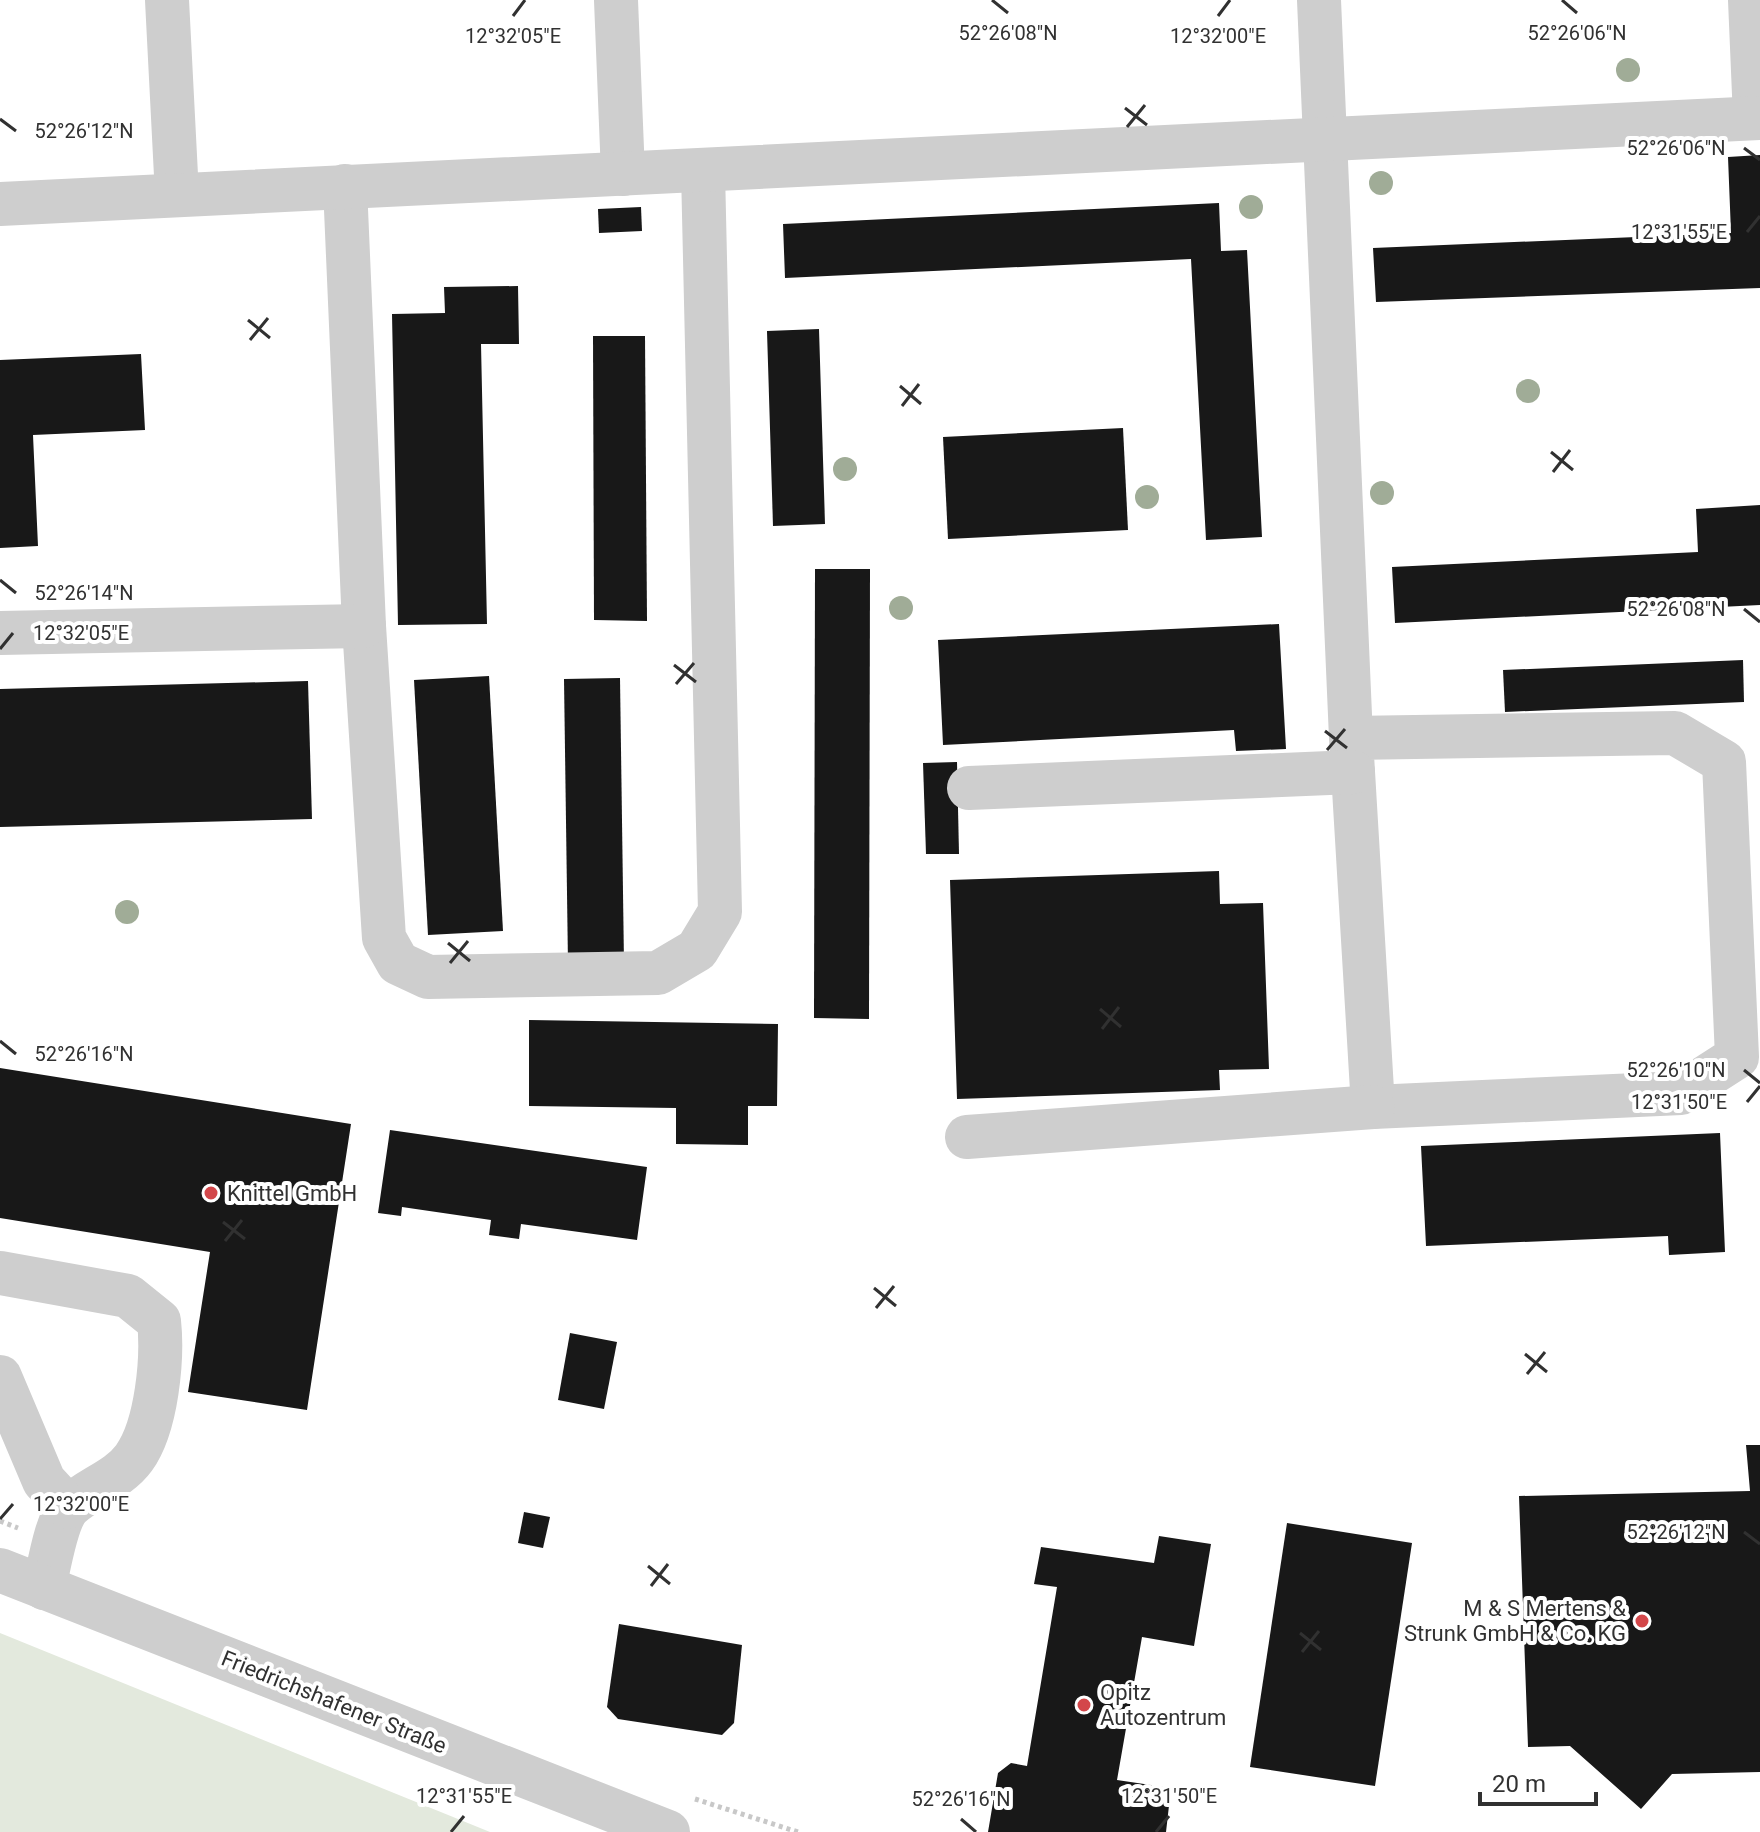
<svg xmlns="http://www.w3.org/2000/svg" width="1760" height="1832" viewBox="0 0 1760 1832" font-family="Roboto,sans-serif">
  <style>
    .green { fill: #e3e9dd }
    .building { fill: #181818 }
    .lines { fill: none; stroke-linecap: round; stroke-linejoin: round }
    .path { stroke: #c8c8c8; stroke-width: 5; stroke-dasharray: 4 4; stroke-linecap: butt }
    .minor { stroke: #cecece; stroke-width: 44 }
    .tree { fill: #a0ac97 }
    .ticks { fill: none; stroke: #313131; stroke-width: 3 }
    .poi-dot { fill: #d3474a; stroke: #fff; stroke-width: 3 }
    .labels { text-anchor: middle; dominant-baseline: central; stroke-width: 8; stroke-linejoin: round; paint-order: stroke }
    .poi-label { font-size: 22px; fill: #313131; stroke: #fff; text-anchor: start }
    .street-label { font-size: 22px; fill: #313131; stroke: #fff }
    .ticks-label { font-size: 20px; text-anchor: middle; fill: #313131; stroke: #fff; stroke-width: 8; stroke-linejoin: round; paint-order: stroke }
  </style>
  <rect width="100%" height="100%" fill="#fff"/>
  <polygon class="green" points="0,1633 490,1832 0,1832"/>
  <g class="building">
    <polygon points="1760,155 1760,288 1376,302 1373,248 1731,233 1728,157"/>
    <polygon points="1219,203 1221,251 1247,250 1262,537 1206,540 1191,259 785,278 783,224"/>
    <polygon points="641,207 642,231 599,233 598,209"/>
    <polygon points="518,286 519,344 481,344 487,624 398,625 392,314 445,313 444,287"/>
    <polygon points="819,329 825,524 773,526 767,331"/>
    <polygon points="593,336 645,336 647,621 594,620"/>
    <polygon points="141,354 145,430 33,435 38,546 0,548 0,360"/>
    <polygon points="1123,428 1128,530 948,539 943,437"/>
    <polygon points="1760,505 1760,605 1395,623 1392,567 1698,552 1696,509"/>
    <polygon points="815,569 870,569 869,1019 814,1018"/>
    <polygon points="1279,624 1286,749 1236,751 1234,730 943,745 938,640"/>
    <polygon points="1743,660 1744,702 1505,712 1503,670"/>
    <polygon points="489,676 503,931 428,935 414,680"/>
    <polygon points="620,678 624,963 568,964 564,679"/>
    <polygon points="308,681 312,819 0,827 0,689"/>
    <polygon points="957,762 959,854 926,854 923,763"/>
    <polygon points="1219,871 1220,904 1263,903 1269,1069 1219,1070 1220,1090 957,1099 950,880"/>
    <polygon points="529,1020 778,1024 777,1106 748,1106 748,1145 676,1144 676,1108 529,1106"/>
    <polygon points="0,1068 351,1124 307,1410 188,1392 210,1252 0,1218"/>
    <polygon points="390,1130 647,1167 637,1240 521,1224 519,1239 489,1235 491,1220 402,1207 401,1216 378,1213"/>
    <polygon points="1720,1133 1725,1252 1669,1255 1668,1236 1426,1246 1421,1146"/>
    <polygon points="570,1333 617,1342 604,1409 558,1400"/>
    <polygon points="1746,1445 1760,1445 1760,1772 1672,1774 1641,1809 1570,1746 1528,1747 1519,1496 1750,1491"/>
    <polygon points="524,1512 550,1517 543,1548 518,1543"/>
    <polygon points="1287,1523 1412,1543 1375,1786 1250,1767"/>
    <polygon points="1159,1536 1211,1544 1194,1646 1142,1637 1117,1780 1171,1788 1166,1832 988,1832 998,1773 1011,1763 1027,1766 1057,1587 1034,1584 1041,1547 1154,1563"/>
    <polygon points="619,1624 742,1645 734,1723 722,1735 618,1719 607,1707"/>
  </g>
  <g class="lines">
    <g class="path">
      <polyline points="0,1521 18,1528"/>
      <polyline points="695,1799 798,1832"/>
    </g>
    <g class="minor">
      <polyline points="167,0 177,195"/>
      <polyline points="616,0 623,174"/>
      <polyline points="1319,0 1351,738 1353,772 1373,1107 1681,1093 1737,1057 1724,762 1675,733 1351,738"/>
      <polyline points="1750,0 1755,118"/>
      <polyline points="345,186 364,626 384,938 398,963 428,977 658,973 697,950 720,912 703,171"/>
      <polyline points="0,204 1760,118"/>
      <polyline points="0,633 364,626"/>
      <polyline points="969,788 1353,772"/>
      <polyline points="967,1137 1373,1107"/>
      <path d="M0 1273 128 1296 159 1321C163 1358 157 1426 134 1458 118 1480 89 1488 70 1506 56 1520 49 1567 44 1588"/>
      <polyline points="0,1377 44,1481 68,1507"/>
      <polyline points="0,1570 668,1832"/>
    </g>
  </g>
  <g class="tree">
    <circle cx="1628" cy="70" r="12"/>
    <circle cx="1381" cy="183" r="12"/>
    <circle cx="1251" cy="207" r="12"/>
    <circle cx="1528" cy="391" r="12"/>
    <circle cx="845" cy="469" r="12"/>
    <circle cx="1382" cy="493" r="12"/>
    <circle cx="1147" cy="497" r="12"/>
    <circle cx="901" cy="608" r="12"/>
    <circle cx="127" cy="912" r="12"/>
  </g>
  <path class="ticks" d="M992 0 1008 13M1562 0 1577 13M513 16 525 0M1218 16 1230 0M1125 108 1147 125M0 119 16 131M1127 127 1145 105M1744 148 1760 160M1747 232 1760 216M248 320 270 338M250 340 268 318M900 386 921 404M902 406 919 384M1551 452 1573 470M1553 472 1570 450M0 580 16 593M1744 609 1760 622M0 649 13 633M674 665 696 682M676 684 694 663M1325 731 1347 748M1327 750 1345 729M448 943 470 961M450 963 468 941M1100 1009 1121 1027M1102 1029 1119 1007M0 1041 16 1054M1744 1070 1760 1083M1747 1102 1760 1086M223 1222 245 1239M225 1241 242 1220M874 1288 896 1306M876 1308 894 1286M1525 1354 1547 1372M1527 1374 1545 1352M0 1519 13 1504M1744 1532 1760 1544M648 1566 670 1584M651 1586 668 1564M1300 1633 1321 1650M1302 1652 1319 1631M961 1819 976 1832M451 1832 464 1816M1156 1832 1169 1816"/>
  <g class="poi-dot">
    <circle cx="211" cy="1193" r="8"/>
    <circle cx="1642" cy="1621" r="8"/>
    <circle cx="1084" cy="1705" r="8"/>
  </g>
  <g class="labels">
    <g class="poi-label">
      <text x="227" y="1193">Knittel GmbH</text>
      <text x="1626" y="1608" text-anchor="end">M &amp; S Mertens &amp;<tspan x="1626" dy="25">Strunk GmbH &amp; Co. KG</tspan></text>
      <text x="1100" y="1692">Opitz<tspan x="1100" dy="25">Autozentrum</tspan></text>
    </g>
    <g class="street-label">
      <text transform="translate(334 1702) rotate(22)">Friedrichshafener Straße</text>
    </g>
  </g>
  <g class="ticks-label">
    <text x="1008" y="40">52°26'08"N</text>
    <text x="1577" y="40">52°26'06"N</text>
    <text x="513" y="43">12°32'05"E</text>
    <text x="1218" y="43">12°32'00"E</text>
    <text x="84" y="138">52°26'12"N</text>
    <text x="1676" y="155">52°26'06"N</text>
    <text x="1679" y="239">12°31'55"E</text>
    <text x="84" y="600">52°26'14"N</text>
    <text x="1676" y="616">52°26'08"N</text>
    <text x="81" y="640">12°32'05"E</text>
    <text x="84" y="1061">52°26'16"N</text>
    <text x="1676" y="1077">52°26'10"N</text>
    <text x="1679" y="1109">12°31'50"E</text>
    <text x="81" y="1511">12°32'00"E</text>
    <text x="1676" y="1539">52°26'12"N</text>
    <text x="464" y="1803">12°31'55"E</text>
    <text x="1169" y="1803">12°31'50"E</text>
    <text x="961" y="1806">52°26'16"N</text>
  </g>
  <path d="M1480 1792v12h116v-12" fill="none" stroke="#313131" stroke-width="4"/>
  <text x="1492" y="1792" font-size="24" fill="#313131" stroke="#ffffff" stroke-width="6" paint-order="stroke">20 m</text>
</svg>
